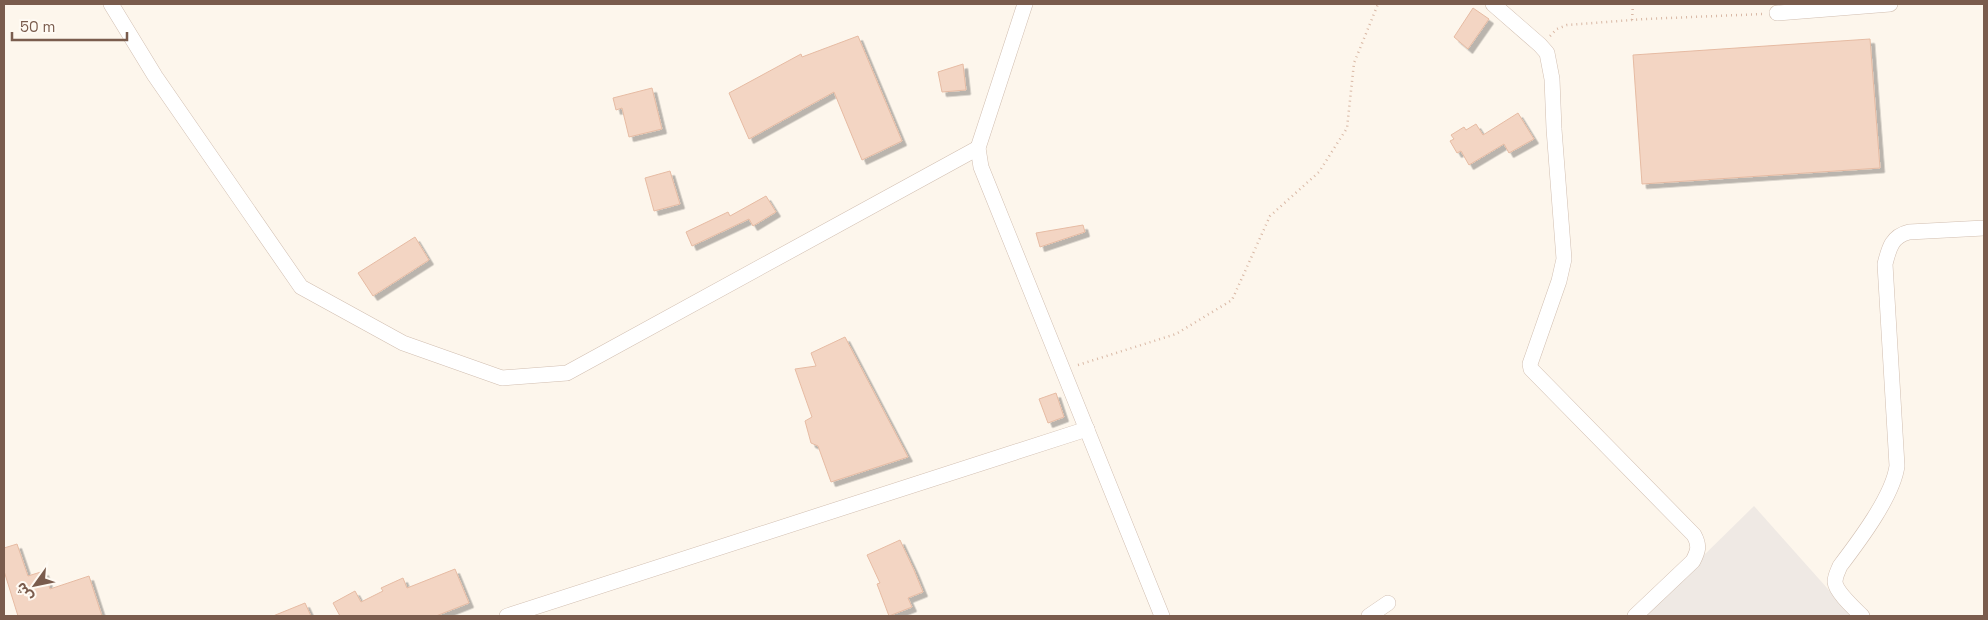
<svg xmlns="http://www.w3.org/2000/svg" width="1988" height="620" viewBox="0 0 1988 620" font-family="'Space Grotesk','Noto Sans Arabic',sans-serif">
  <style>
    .industrial { fill: #efe9e4 }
    .building { fill: #f3d5c3; stroke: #e6bba3; filter: url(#shadow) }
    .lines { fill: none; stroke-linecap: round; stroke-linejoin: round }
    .street-casing { stroke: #d1beb0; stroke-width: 16 }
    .path { stroke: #d9b8a5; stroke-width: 2.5; stroke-dasharray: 1 4; stroke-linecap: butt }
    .street { stroke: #fff; stroke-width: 15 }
  </style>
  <defs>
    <filter id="shadow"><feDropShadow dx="4.5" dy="4.5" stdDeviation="0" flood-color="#0004"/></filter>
  </defs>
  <rect width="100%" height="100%" fill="#fdf6ec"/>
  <polygon class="industrial" points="1754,506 1852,616 1642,616"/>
  <g class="building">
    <polygon points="1473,8 1489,19 1468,49 1454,37"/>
    <polygon points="858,36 902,141 862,160 834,92 749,139 729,93 801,54 802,57"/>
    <polygon points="1870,39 1880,168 1642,184 1633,55"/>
    <polygon points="963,64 966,90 942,92 938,72"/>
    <polygon points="652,88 662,129 629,137 622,108 616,110 613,98"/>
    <polygon points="1518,113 1534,139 1509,153 1504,144 1469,165 1461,151 1457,153 1450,141 1454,139 1451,135 1464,127 1466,130 1476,124 1483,135"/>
    <polygon points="670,171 680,204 654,211 645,178"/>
    <polygon points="766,196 776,212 753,226 749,219 692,246 686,232 728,212 730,216"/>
    <polygon points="1083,225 1085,232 1040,247 1036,233"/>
    <polygon points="415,237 429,260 373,296 358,273"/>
    <polygon points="845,337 908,457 831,482 818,446 811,443 805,421 812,417 795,369 816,366 811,353"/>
    <polygon points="1056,393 1064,417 1048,423 1039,399"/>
    <polygon points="900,540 914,570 923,592 908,598 912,607 889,616 877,584 880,583 867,555"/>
    <polygon points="17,544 28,576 44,571 50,589 89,576 102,616 18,616 4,571 4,548"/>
    <polygon points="455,569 469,603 436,616 340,616 333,603 355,591 361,602 383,591 381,588 403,578 407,588"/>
    <polygon points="305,603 311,616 273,616"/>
  </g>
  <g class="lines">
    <defs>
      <g id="street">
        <polyline points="111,4 155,76 301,287 403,343 502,378 567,373 978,148"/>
        <polyline points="1025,4 978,148 981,167 1162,616"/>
        <path d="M1493 4 1540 45 1547 53 1552 79 1554 129 1564 259 1559 281 1530 364 1531 369 1694 535C1700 546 1698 551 1693 561L1635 616"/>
        <polyline points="1777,13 1890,4"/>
        <polyline points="507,616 1087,429"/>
        <polyline points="1369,616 1388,603"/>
        <path d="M1862 616C1855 609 1836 592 1835 582 1835 576 1838 571 1840 566 1859 541 1893 496 1897 466L1885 264C1889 248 1892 236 1909 232L1984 228"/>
      </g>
    </defs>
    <use href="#street" class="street-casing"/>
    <g class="path">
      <polyline points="1632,20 1633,4"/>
      <polyline points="1550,36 1557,29 1567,25 1645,19 1763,14"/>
      <polyline points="1078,365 1176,334 1232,300 1270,216 1319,172 1347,128 1354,63 1378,4"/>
    </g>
    <use href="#street" class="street"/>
  </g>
  <rect width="1988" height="620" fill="none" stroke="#7a5c4d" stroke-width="10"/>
  <g transform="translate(35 585) rotate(237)" stroke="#fffaf3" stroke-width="4" paint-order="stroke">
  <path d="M0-4L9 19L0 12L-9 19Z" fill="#7a5c4d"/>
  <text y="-8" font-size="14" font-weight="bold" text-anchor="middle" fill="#7a5c4d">ش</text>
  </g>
  <path d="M12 32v8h115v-8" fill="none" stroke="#7a5c4d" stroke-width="2.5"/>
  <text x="20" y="32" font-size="15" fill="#7a5c4d" stroke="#fffaf3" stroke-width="4" paint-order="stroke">50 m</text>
</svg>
